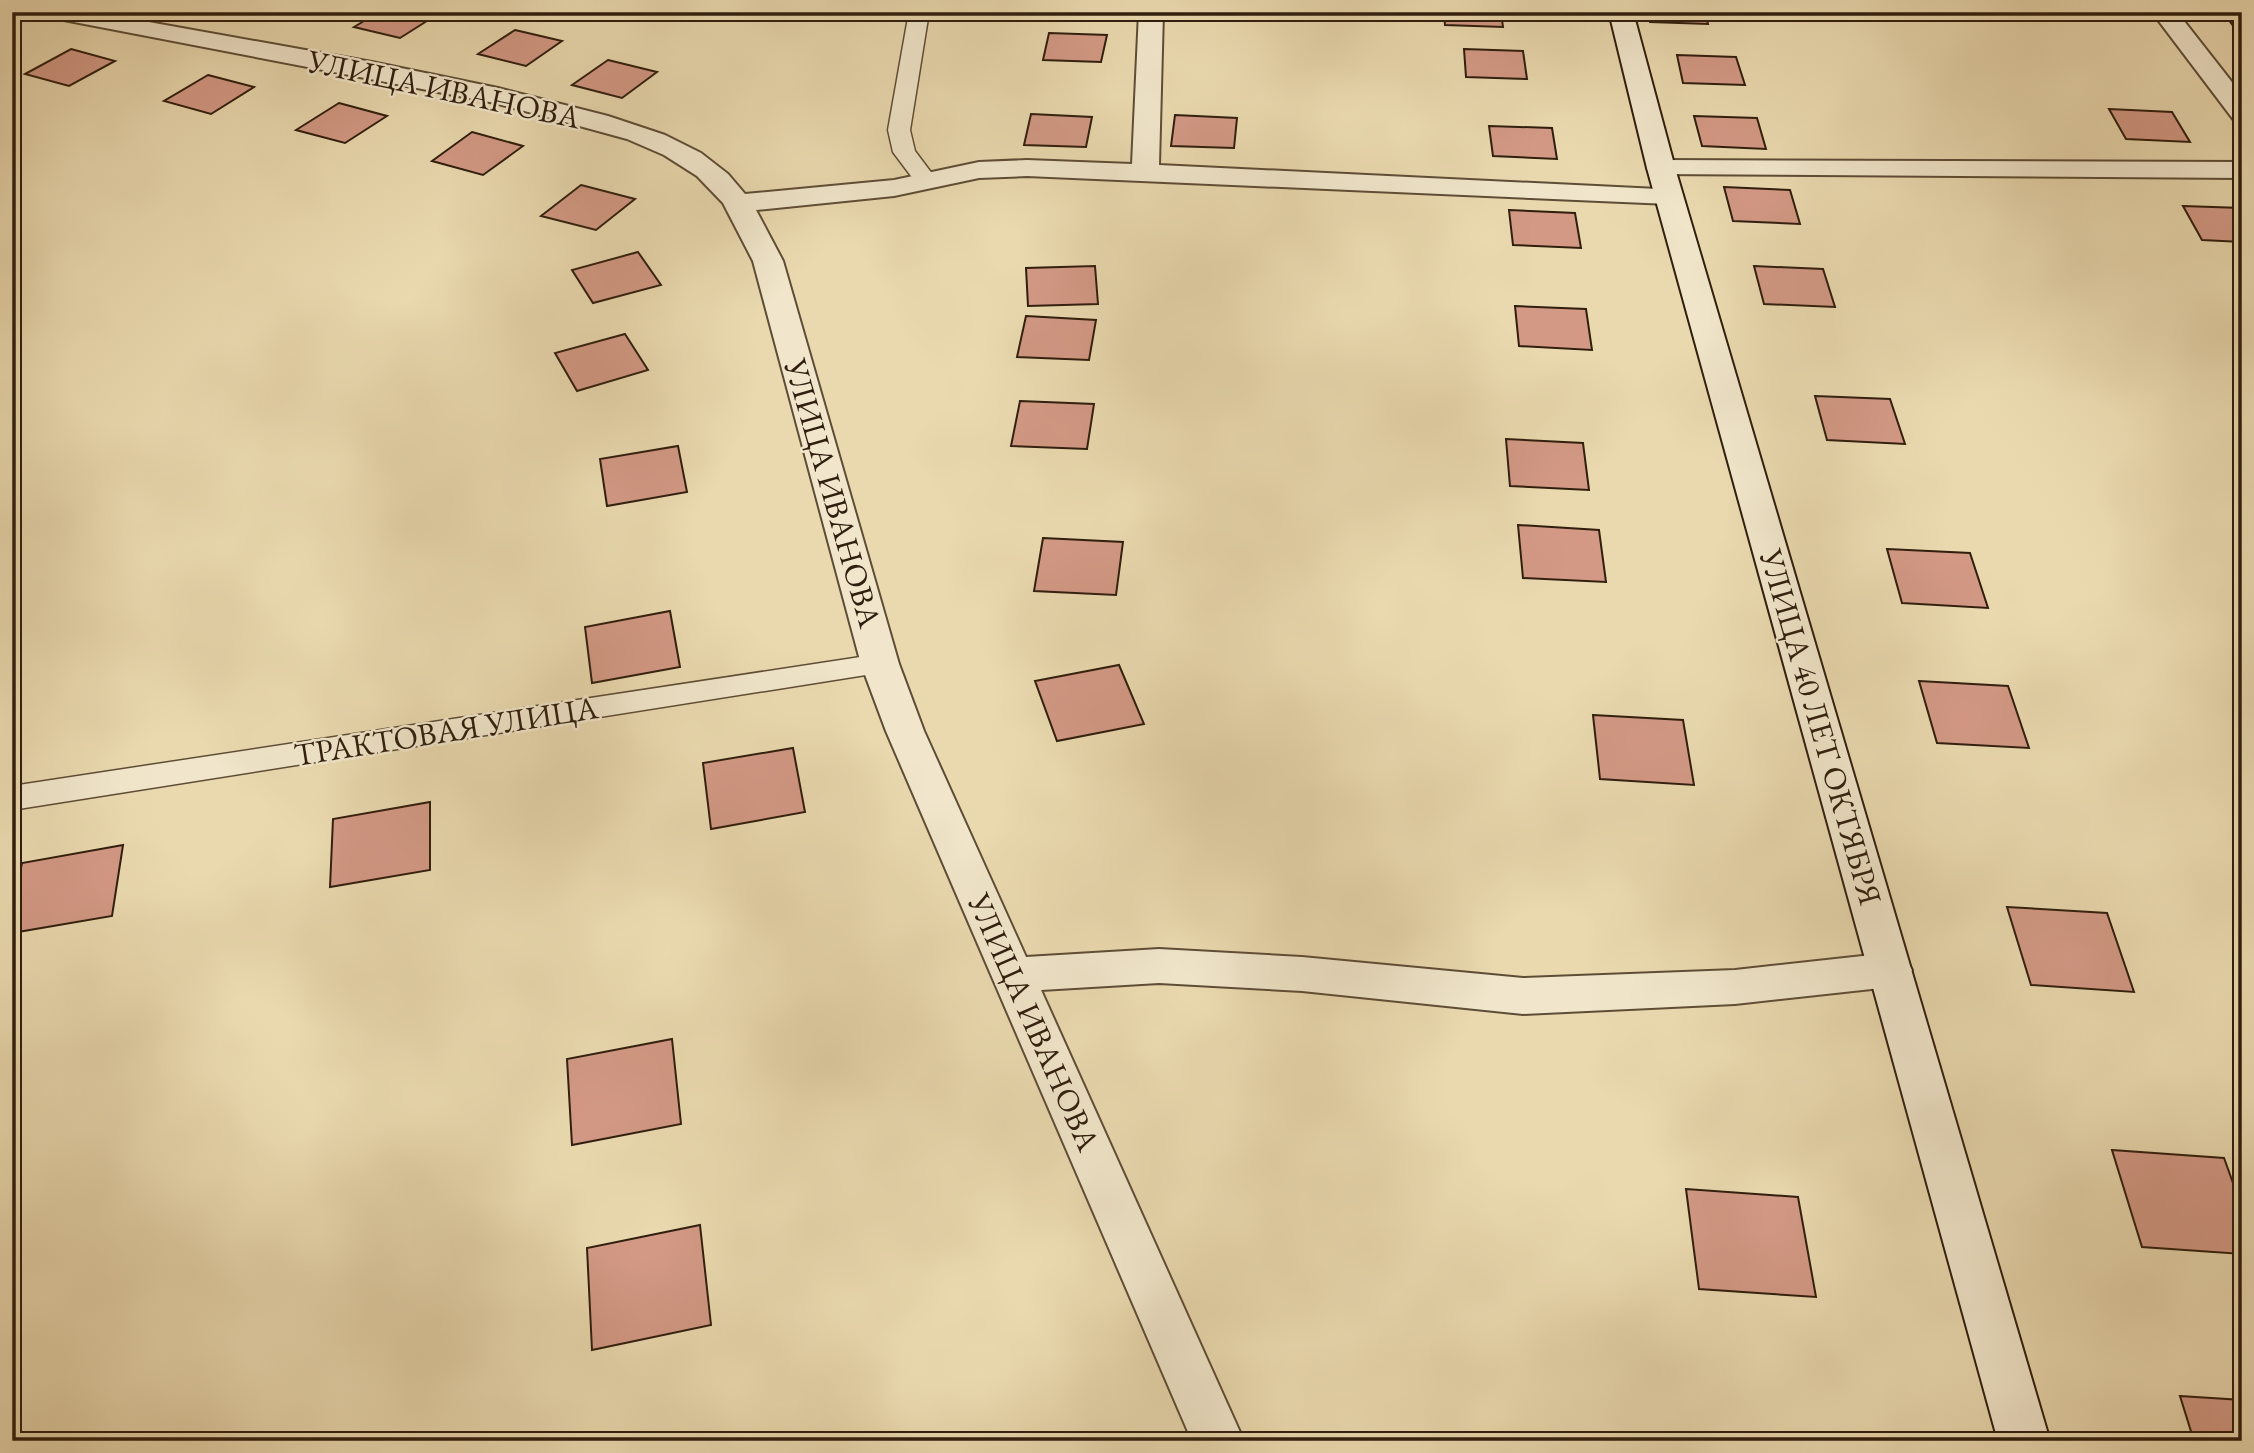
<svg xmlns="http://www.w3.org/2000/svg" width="2254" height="1453" viewBox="0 0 2254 1453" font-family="'EB Garamond',serif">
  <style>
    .building { fill: #d39985; stroke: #301e0e; stroke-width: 2 }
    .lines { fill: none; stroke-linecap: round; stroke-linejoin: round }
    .lane-casing { stroke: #5e4d36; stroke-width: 3 }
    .street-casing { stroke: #5e4d36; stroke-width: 4 }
    .secondary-casing { stroke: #301e0e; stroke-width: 4 }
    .lane { fill: #f1e6cb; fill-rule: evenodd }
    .street { fill: #f1e6cb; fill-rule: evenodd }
    .secondary { fill: #f1e6cb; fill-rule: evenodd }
    .labels { text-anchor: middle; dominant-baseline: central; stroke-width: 5; stroke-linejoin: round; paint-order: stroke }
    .street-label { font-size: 32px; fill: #301e0e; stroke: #f1e6cb }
  </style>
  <rect width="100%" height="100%" fill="#ead9af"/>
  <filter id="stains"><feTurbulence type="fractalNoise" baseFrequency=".00286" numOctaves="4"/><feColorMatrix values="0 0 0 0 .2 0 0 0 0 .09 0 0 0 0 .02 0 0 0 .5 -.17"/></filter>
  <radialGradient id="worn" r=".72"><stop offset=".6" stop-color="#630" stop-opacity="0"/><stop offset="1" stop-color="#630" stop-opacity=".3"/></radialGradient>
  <g class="building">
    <polygon points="271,12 319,12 305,21"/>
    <polygon points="379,12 430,12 438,14 400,38 354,27"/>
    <polygon points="1444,12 1501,12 1503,27 1445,25"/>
    <polygon points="1648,12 1705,12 1708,24 1650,22"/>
    <polygon points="2223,12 2242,12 2242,28 2234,27"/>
    <polygon points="515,30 562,41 526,66 478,54"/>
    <polygon points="1049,33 1107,35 1101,62 1043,60"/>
    <polygon points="71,49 115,61 69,86 25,74"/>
    <polygon points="1464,49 1523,51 1527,79 1466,77"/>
    <polygon points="1677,55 1736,57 1745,85 1683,83"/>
    <polygon points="608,60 657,72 622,98 572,85"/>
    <polygon points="208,75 254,87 211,114 164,101"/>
    <polygon points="339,103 387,116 345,143 296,130"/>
    <polygon points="2109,109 2172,112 2190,142 2126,139"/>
    <polygon points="1031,114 1092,117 1086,147 1024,145"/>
    <polygon points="1175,115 1237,118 1234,148 1171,146"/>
    <polygon points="1694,116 1757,118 1766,149 1702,146"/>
    <polygon points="1489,126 1552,128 1557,159 1493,156"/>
    <polygon points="472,132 523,146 483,175 432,161"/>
    <polygon points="581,185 635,199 596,230 541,216"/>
    <polygon points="1724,187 1790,190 1800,224 1733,221"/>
    <polygon points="2183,206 2242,208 2242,242 2202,240"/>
    <polygon points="1509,210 1575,213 1581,248 1513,245"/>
    <polygon points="638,252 661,285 593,303 572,270"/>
    <polygon points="1095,266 1098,304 1028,306 1026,268"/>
    <polygon points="1754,266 1823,269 1835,307 1764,304"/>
    <polygon points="1515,306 1586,309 1592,350 1519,346"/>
    <polygon points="1026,316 1096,320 1089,360 1017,357"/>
    <polygon points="625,334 648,370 577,391 555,353"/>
    <polygon points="1815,396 1890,399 1905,444 1827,440"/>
    <polygon points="1020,401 1094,404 1087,449 1011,446"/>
    <polygon points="1506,439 1583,443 1589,490 1510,486"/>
    <polygon points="678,446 687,492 607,506 600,459"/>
    <polygon points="1518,525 1599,530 1606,582 1523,578"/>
    <polygon points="1043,538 1123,542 1116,595 1034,591"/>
    <polygon points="1887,549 1970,553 1988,608 1902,603"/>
    <polygon points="670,611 680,667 592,683 585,627"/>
    <polygon points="1119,665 1144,724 1057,741 1035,681"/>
    <polygon points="1919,681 2008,686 2029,748 1937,743"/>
    <polygon points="1593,715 1683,720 1694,785 1600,779"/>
    <polygon points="793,748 805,812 711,829 703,763"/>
    <polygon points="430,802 430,870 330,887 333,819"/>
    <polygon points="123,845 112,916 12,933 12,910 22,863"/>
    <polygon points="2007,907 2107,913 2134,992 2031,985"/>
    <polygon points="672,1039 681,1124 572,1145 567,1059"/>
    <polygon points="2112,1150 2224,1158 2242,1208 2242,1254 2142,1247"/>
    <polygon points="1686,1189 1798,1197 1816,1297 1699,1289"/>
    <polygon points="700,1225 711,1325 592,1350 587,1248"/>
    <polygon points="2180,1396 2242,1400 2242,1441 2194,1441"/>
  </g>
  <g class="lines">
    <defs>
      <g id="lane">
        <polygon points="909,12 929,12 910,130 915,151 936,179 925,186 917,184 893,152 888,130"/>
        <polygon points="880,654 891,657 895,664 891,671 12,810 12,786"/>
      </g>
      <g id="street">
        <polygon points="45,12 93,12 372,62 498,88 608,116 665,135 701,153 728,174 745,194 894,180 979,162 1027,160 1132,164 1139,12 1163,12 1159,165 1679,190 1683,196 1679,202 1669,204 1027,176 979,178 894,196 756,210 783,261 899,664 924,731 1026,957 1159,949 1302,957 1523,978 1735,970 1890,953 1905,958 1912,970 1905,982 1890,987 1735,1004 1523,1014 1302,991 1159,983 1041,990 1244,1441 1192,1441 886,731 861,664 753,261 723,203 697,176 664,155 627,139 495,103 48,17"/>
        <polygon points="2152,12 2177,12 2242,95 2242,121 2233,119"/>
        <polygon points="1661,160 2242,162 2242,178 1651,174 1647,168 1651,162"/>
      </g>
      <polygon id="secondary" points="1609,12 1633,12 1675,168 2050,1441 1998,1441 1647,168"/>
    </defs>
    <use href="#lane" class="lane-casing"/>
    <use href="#street" class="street-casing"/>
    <use href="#secondary" class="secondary-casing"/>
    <use href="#lane" class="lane"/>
    <use href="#street" class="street"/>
    <use href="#secondary" class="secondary"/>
  </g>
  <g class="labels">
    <g class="street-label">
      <text transform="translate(444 89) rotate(12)">УЛИЦА ИВАНОВА</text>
      <text transform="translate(833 493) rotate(74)">УЛИЦА ИВАНОВА</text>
      <text transform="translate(1821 727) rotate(74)">УЛИЦА 40 ЛЕТ ОКТЯБРЯ</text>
      <text transform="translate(446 731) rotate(-9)">ТРАКТОВАЯ УЛИЦА</text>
      <text transform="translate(1034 1022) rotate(66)">УЛИЦА ИВАНОВА</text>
    </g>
  </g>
  <rect width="2254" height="1453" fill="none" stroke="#ead9af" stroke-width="42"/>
  <rect x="14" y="14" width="2226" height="1425" fill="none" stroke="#301e0e" stroke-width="3.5"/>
  <rect x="21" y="21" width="2212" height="1411" fill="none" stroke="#301e0e" stroke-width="2"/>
  <rect width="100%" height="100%" filter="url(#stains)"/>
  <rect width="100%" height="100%" fill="url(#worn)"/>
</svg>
